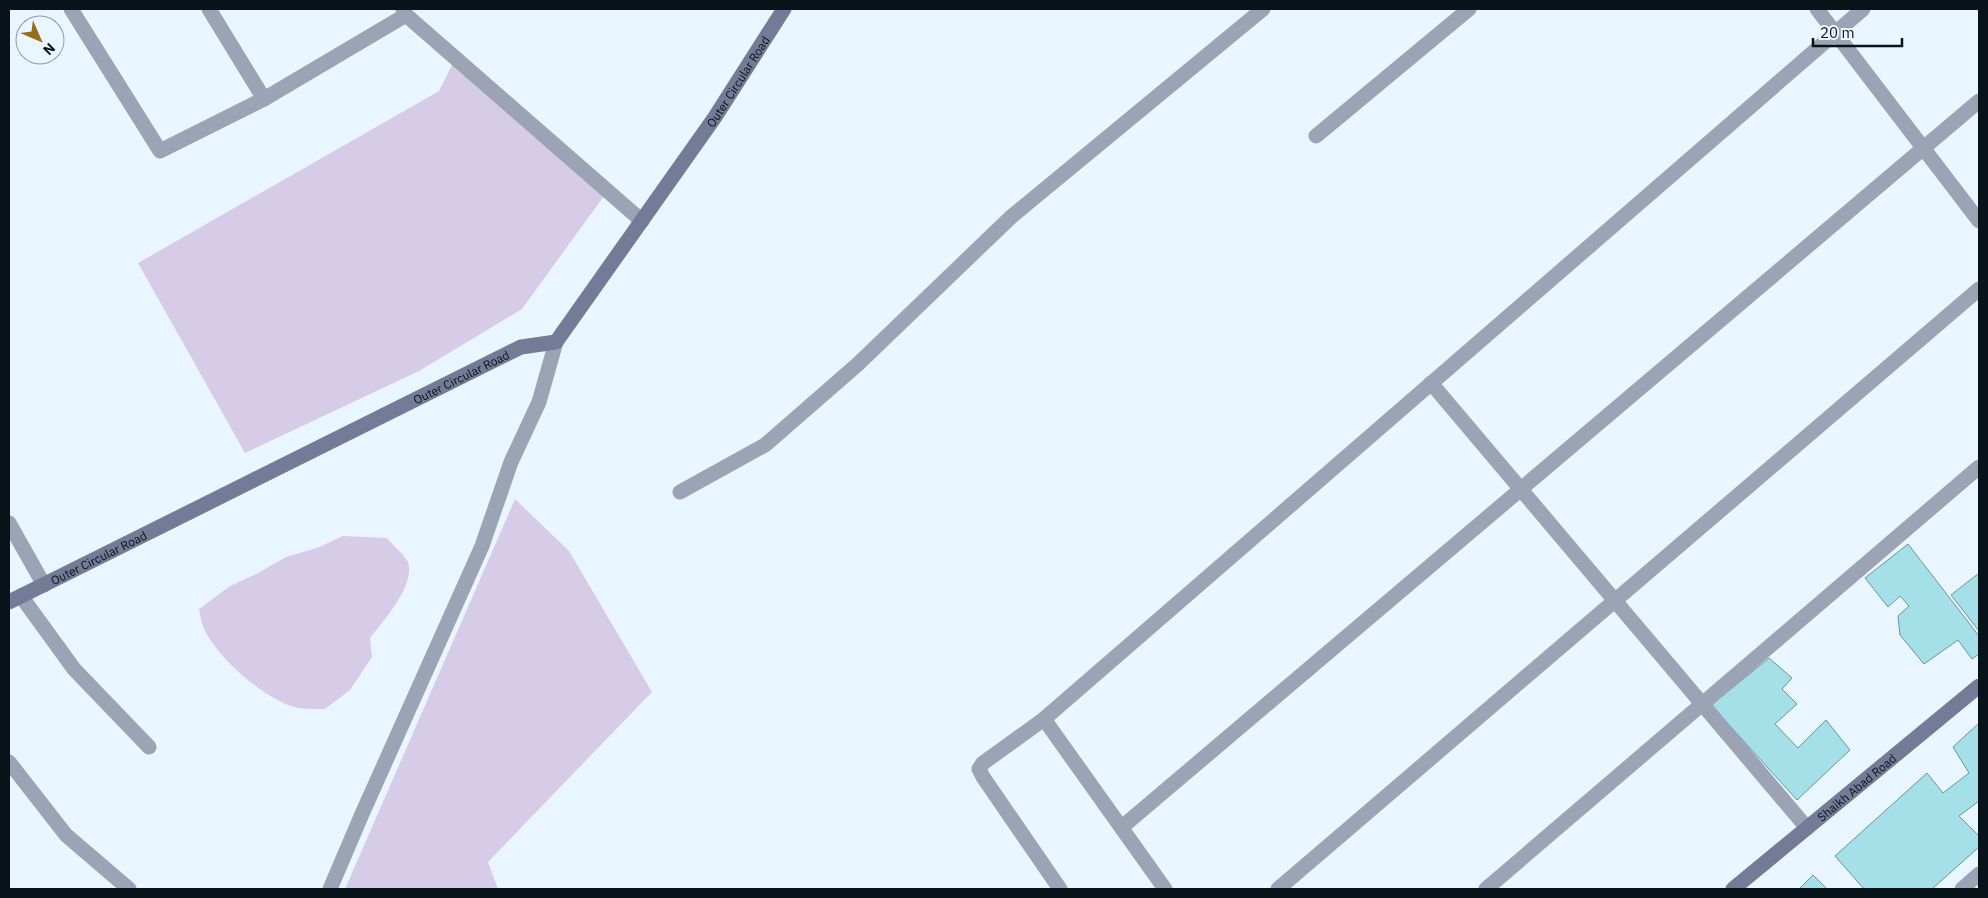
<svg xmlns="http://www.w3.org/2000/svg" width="1988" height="898" viewBox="0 0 1988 898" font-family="'IBM Plex Sans',sans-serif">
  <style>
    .green { fill: #d6cce8 }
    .building { fill: #a5e0e9; stroke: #6d9399 }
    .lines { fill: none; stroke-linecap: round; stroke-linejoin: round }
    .lane { stroke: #9ca3b5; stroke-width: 15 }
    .street { stroke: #9ca3b5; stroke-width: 15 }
    .secondary { stroke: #737b96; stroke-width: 15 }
    .labels { text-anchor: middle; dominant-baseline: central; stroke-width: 4; stroke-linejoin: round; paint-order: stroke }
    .street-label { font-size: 12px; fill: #081219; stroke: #eaf6ff }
  </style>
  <rect width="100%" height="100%" fill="#eaf6ff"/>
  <g class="green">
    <polygon points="455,59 604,196 522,309 419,371 245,453 138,263 439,91"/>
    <polygon points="515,499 569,551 652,692 488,862 498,889 345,889"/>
    <path d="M343 536 387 538C392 544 405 556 408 562 416 585 383 621 370 638L372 657 350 690 325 709C316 709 307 709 298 708 266 701 213 655 202 624 201 619 200 614 199 609L230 586 258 573 286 557 317 548Z"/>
  </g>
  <g class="building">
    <polygon points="1908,544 1979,636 1979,654 1972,659 1958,640 1924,664 1900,635 1898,616 1909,606 1900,596 1888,607 1865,578"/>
    <polygon points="1979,573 1979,631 1951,595"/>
    <polygon points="1769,658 1792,678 1782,689 1797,704 1775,724 1798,748 1826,720 1850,750 1797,800 1711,705"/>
    <polygon points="1979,723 1979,801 1959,816 1979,836 1979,847 1932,889 1864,889 1835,856 1927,773 1943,793 1969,773 1953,747"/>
    <polygon points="1813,875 1827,889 1799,889"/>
  </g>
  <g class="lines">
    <polyline class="lane" points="21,596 74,669 149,747"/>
    <g class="street">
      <polyline points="71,9 160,151 264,99 406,15"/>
      <polyline points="209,9 264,99"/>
      <polyline points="403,9 406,15 642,221"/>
      <polyline points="1817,9 1979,221"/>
      <polyline points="1316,136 1469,9"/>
      <polyline points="1431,383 1807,828"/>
      <polyline points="680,492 765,445 858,364 1011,217 1263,9"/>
      <polyline points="9,523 44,585"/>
      <polyline points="1044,719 1165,889"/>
      <polyline points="9,762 66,835 129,889"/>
      <polyline points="1122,827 1979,101"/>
      <polyline points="330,889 362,814 482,546 511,462 539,402 556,342"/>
      <polyline points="1060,889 983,777 979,769 983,763 1044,719 1863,9"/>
      <polyline points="1278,889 1979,289"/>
      <polyline points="1486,889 1979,467"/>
      <polyline points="1962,889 1979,874"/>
    </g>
    <g class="secondary">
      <path id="s1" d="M9 602 521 347 556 342 715 117 784 9"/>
      <path id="s2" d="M1733 889 1979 686"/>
    </g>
  </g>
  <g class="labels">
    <g class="street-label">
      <text stroke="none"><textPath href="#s1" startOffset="925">Outer Circular Road</textPath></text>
      <text stroke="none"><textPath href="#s1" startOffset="505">Outer Circular Road</textPath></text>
      <text stroke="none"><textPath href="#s1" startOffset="100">Outer Circular Road</textPath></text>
      <text stroke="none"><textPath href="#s2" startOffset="160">Shaikh Abad Road</textPath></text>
    </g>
  </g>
  <rect width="1988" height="898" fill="none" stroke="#081219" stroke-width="20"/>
  <g transform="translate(40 40) rotate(135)"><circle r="24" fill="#eaf6ff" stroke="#909ba3"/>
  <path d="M0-4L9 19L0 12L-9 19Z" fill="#956e18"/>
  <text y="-8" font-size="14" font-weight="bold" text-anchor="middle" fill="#081219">N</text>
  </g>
  <path d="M1813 38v8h89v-8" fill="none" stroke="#081219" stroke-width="2.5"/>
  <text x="1820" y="38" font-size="15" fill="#081219" stroke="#eaf6ff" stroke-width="4" paint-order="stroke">20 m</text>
</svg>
